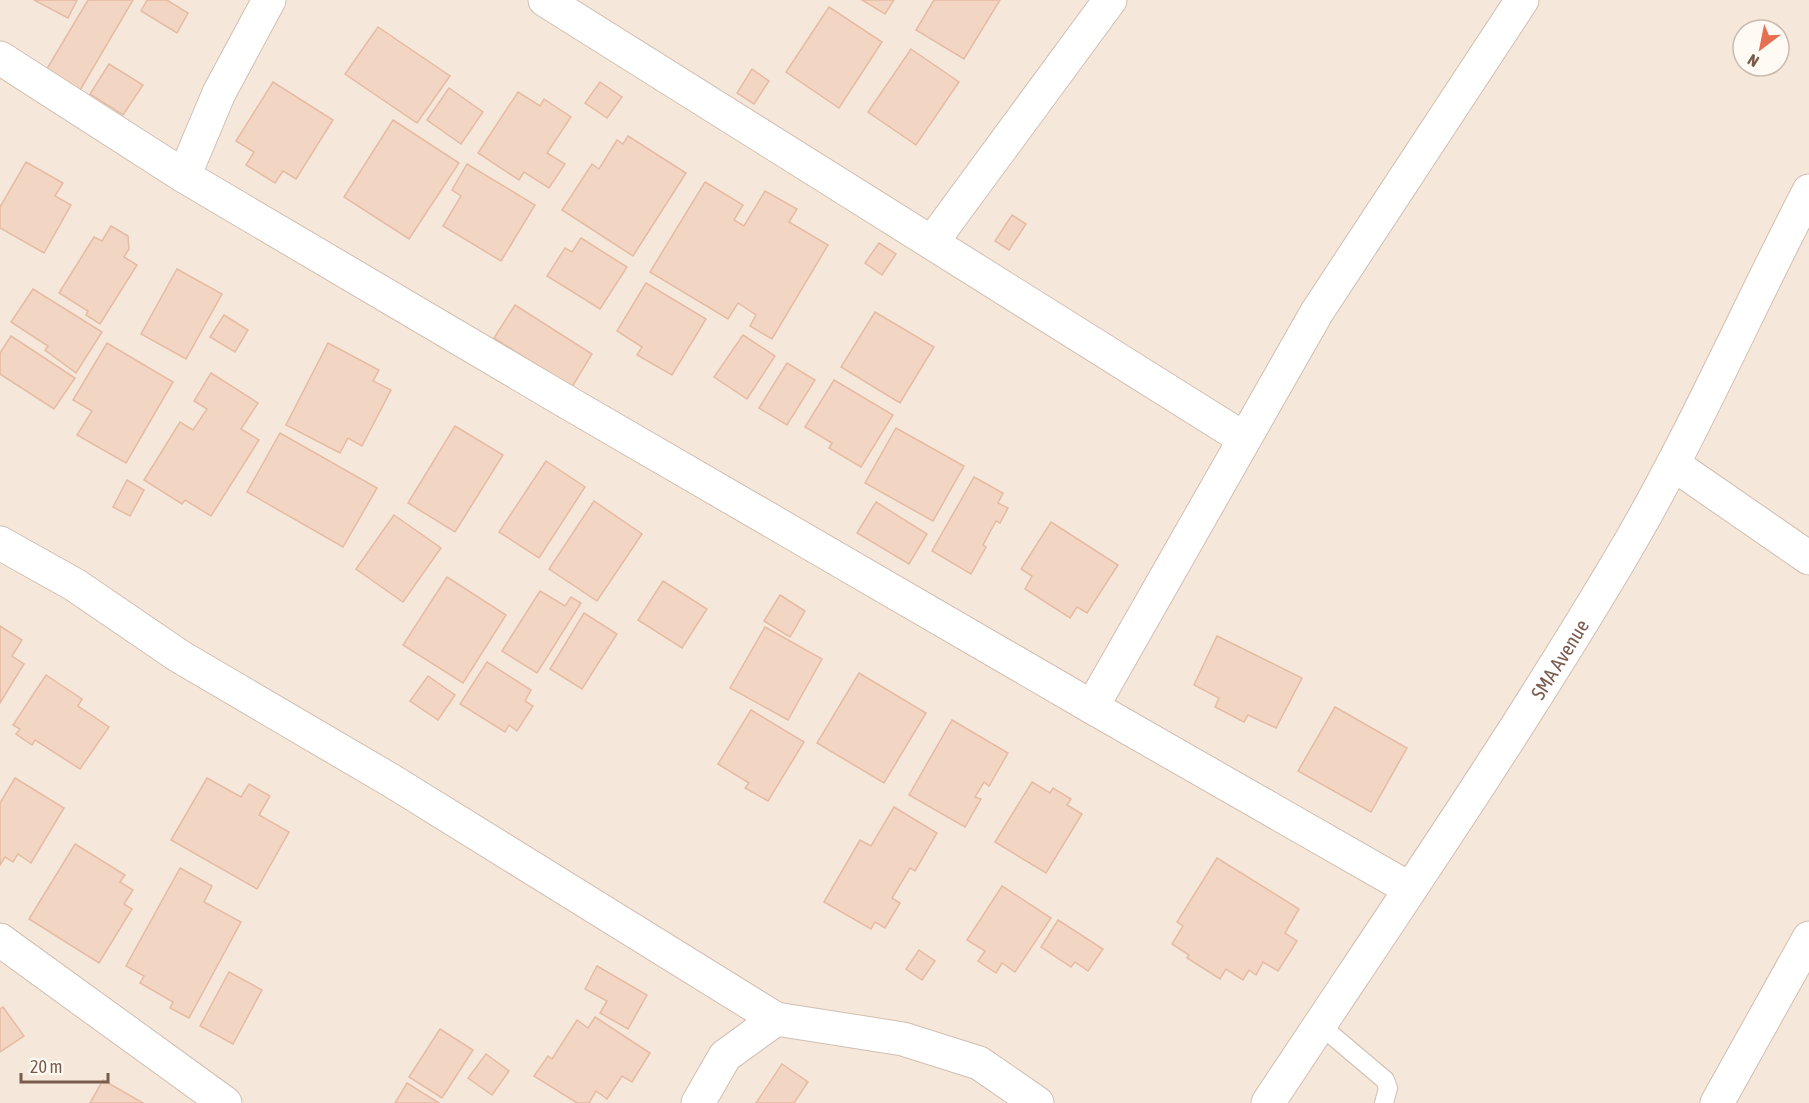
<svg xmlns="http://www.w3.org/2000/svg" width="1809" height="1103" viewBox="0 0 1809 1103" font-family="'Asap Condensed',sans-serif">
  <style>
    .residential { fill: #f5e8da; fill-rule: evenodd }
    .building { fill: #f3d5c3; stroke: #e6bba3; stroke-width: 1.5 }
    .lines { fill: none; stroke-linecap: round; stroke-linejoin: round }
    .lane-casing { stroke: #d1beb0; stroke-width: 20 }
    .street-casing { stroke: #d1beb0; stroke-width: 35 }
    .lane { stroke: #fff; stroke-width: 18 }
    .street { stroke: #fff; stroke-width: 33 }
    .labels { text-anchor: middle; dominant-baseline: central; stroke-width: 6; stroke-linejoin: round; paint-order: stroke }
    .street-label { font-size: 20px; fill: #7a5c4d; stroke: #fffaf3 }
  </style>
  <rect width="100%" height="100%" fill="#fdf6ec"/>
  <path class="residential" d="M0 0H1809V1103H0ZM1743 30H1779V66H1743Z"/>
  <g class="building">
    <polygon points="34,0 77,0 68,18"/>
    <polygon points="88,0 133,0 79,92 45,72"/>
    <polygon points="147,0 167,0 188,13 177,33 141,11"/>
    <polygon points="862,0 894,0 885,14"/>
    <polygon points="934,0 1000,0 964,59 916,30"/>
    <polygon points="829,7 882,42 839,108 786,72"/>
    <polygon points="378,27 450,76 417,123 345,74"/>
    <polygon points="911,49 959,82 916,145 868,112"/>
    <polygon points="109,64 143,85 123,115 90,94"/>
    <polygon points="752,69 769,81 754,104 737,93"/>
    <polygon points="273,82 333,120 296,179 283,171 275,183 246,165 254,152 236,141"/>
    <polygon points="600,82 622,97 607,118 585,103"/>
    <polygon points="449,88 483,112 461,144 427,120"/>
    <polygon points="518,92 540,106 544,99 571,117 547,153 565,164 549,188 524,172 519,180 478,153"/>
    <polygon points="393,120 459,163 409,239 344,197"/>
    <polygon points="628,136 686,173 633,256 562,210 592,164 599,169 617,140 623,144"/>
    <polygon points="26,162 63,183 55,196 71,205 44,253 0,228 0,207"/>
    <polygon points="467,164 535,205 501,261 443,226 461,196 452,190"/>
    <polygon points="705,182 743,205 734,220 744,226 765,191 797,209 789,222 828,245 772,339 750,326 756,315 738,303 728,319 650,272"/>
    <polygon points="1012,215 1026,224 1009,250 995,241"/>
    <polygon points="111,226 128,236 129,249 124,257 137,265 100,324 86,315 88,311 59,293 94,237 102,241"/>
    <polygon points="581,238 627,267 600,309 547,276 565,248 572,252"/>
    <polygon points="879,243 896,254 882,275 865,263"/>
    <polygon points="177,269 222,294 186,359 141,334"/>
    <polygon points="646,283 706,319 672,375 637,355 642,347 617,331"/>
    <polygon points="33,289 102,332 76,373 45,350 48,346 11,322"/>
    <polygon points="515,305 592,354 572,387 494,338"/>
    <polygon points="875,312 934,347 900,403 841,367"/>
    <polygon points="224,315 248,330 235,352 210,337"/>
    <polygon points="743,335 775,356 747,399 714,377"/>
    <polygon points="11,336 75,378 54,409 0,374 0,353"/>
    <polygon points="107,343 173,382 126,463 77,435 92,411 73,400"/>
    <polygon points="328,343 379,370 373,381 391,390 362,446 348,438 340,453 286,425"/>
    <polygon points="787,363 815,380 787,425 759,408"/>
    <polygon points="211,373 258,403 241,429 259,440 211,516 185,500 182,504 144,480 180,422 193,430 207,409 194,401"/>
    <polygon points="834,380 893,415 861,467 829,448 832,443 805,427"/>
    <polygon points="455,426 503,455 455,532 408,503"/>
    <polygon points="896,428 964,466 933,521 865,483"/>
    <polygon points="280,433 377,488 343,547 247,492"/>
    <polygon points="546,461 585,487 539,558 499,532"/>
    <polygon points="974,477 1003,493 998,503 1008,508 1000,523 996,521 983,545 986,547 971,574 932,551"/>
    <polygon points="127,480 144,490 130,516 113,507"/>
    <polygon points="594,501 642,534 597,601 549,569"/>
    <polygon points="876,502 927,534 909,564 857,533"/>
    <polygon points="394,515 441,548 403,602 356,569"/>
    <polygon points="1051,522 1118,565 1087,613 1077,607 1070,618 1025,589 1032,576 1021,569"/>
    <polygon points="447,577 506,615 463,683 403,645"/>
    <polygon points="663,581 707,609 682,648 638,620"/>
    <polygon points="540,591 565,606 571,597 581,603 537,673 502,651"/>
    <polygon points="780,595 805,611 790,637 764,621"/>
    <polygon points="584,613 617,634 582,689 550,669"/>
    <polygon points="0,626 22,640 12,656 24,664 0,703"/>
    <polygon points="765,627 822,659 788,720 730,688"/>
    <polygon points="1217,636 1302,678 1276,728 1248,715 1244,722 1215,707 1219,698 1194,685"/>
    <polygon points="487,662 531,690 525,701 533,706 517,731 509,725 505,732 460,704"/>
    <polygon points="859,673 926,713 884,783 817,743"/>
    <polygon points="46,675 82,699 78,706 109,727 80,769 35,740 32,745 16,734 20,729 13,725"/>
    <polygon points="428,676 455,695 438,720 410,701"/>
    <polygon points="1335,707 1407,748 1371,812 1298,771"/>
    <polygon points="751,710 804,742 768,801 745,788 749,783 718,764"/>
    <polygon points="952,720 1008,753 989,786 984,782 975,797 981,799 965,827 909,795"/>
    <polygon points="15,778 64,808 31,863 18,854 13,862 5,857 0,865 0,803"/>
    <polygon points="207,778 241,797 249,784 270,796 259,815 289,832 257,889 171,840"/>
    <polygon points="1032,782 1050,793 1053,788 1071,799 1067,805 1082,814 1046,873 995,842"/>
    <polygon points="894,807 937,833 915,871 910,868 892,898 900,903 885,928 875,922 871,929 824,902 860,840 871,846"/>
    <polygon points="75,844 125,875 120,882 133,890 124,904 132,909 99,963 29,919"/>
    <polygon points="1217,858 1299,909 1285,933 1297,941 1278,971 1263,962 1256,975 1249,970 1243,980 1226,969 1220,979 1187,958 1189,955 1172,944 1183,926 1177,922"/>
    <polygon points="180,868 212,886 204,902 241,922 189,1018 170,1008 173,1002 140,983 144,976 126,966"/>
    <polygon points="1002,886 1051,918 1015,972 1002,963 996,973 978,961 985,951 967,940"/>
    <polygon points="1058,920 1103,949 1088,971 1075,962 1071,967 1041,947"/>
    <polygon points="919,950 935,961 922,980 906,969"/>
    <polygon points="597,966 647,995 628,1029 600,1013 607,1001 585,989"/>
    <polygon points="229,972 262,990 233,1044 200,1026"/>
    <polygon points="3,1007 24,1036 0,1052 0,1009"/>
    <polygon points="595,1017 650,1053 632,1082 622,1076 607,1099 596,1091 589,1103 577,1103 534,1076 548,1056 552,1059 577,1020 588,1028"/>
    <polygon points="440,1029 473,1050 442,1098 409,1077"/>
    <polygon points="486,1054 509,1071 492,1095 468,1078"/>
    <polygon points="782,1064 808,1082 794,1103 756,1103"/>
    <polygon points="103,1080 143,1103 90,1103"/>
    <polygon points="407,1083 439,1103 395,1103"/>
  </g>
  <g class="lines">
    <defs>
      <polyline id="lane" points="1320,1025 1385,1080 1388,1088 1384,1103"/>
      <g id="street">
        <polyline points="545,0 1243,438"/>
        <polyline points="0,58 184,176 572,405 1092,707 1410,889"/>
        <polyline points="184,176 219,93 269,0"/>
        <polyline points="932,242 1110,0"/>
        <polyline points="1673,464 1809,558"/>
        <polyline points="0,543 75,585 179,656 392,781 776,1019"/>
        <polyline points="1092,707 1317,312 1522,0"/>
        <polyline points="0,940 225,1103"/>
        <polyline points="698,1103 725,1056 776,1019 903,1039 979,1063 1037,1103"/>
        <path id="s1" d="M1268 1103C1387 923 1509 746 1619 561 1690 442 1745 314 1809 191"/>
        <polyline points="1717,1103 1809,938"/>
      </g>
    </defs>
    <use href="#lane" class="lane-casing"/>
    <use href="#street" class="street-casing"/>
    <use href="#lane" class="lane"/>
    <use href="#street" class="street"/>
  </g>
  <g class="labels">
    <g class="street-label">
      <text stroke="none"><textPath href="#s1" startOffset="531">SMA Avenue</textPath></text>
    </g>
  </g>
  <g transform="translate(1761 48) rotate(212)"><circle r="28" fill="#fffaf3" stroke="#cabbb1" stroke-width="1.5"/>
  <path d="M0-4.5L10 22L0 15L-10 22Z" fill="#e76f51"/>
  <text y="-9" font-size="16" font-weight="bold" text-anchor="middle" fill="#7a5c4d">N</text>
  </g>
  <path d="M21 1073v9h87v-9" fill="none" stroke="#7a5c4d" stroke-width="3"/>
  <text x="30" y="1073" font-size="18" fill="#7a5c4d" stroke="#fffaf3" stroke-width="4.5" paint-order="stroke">20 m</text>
</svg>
